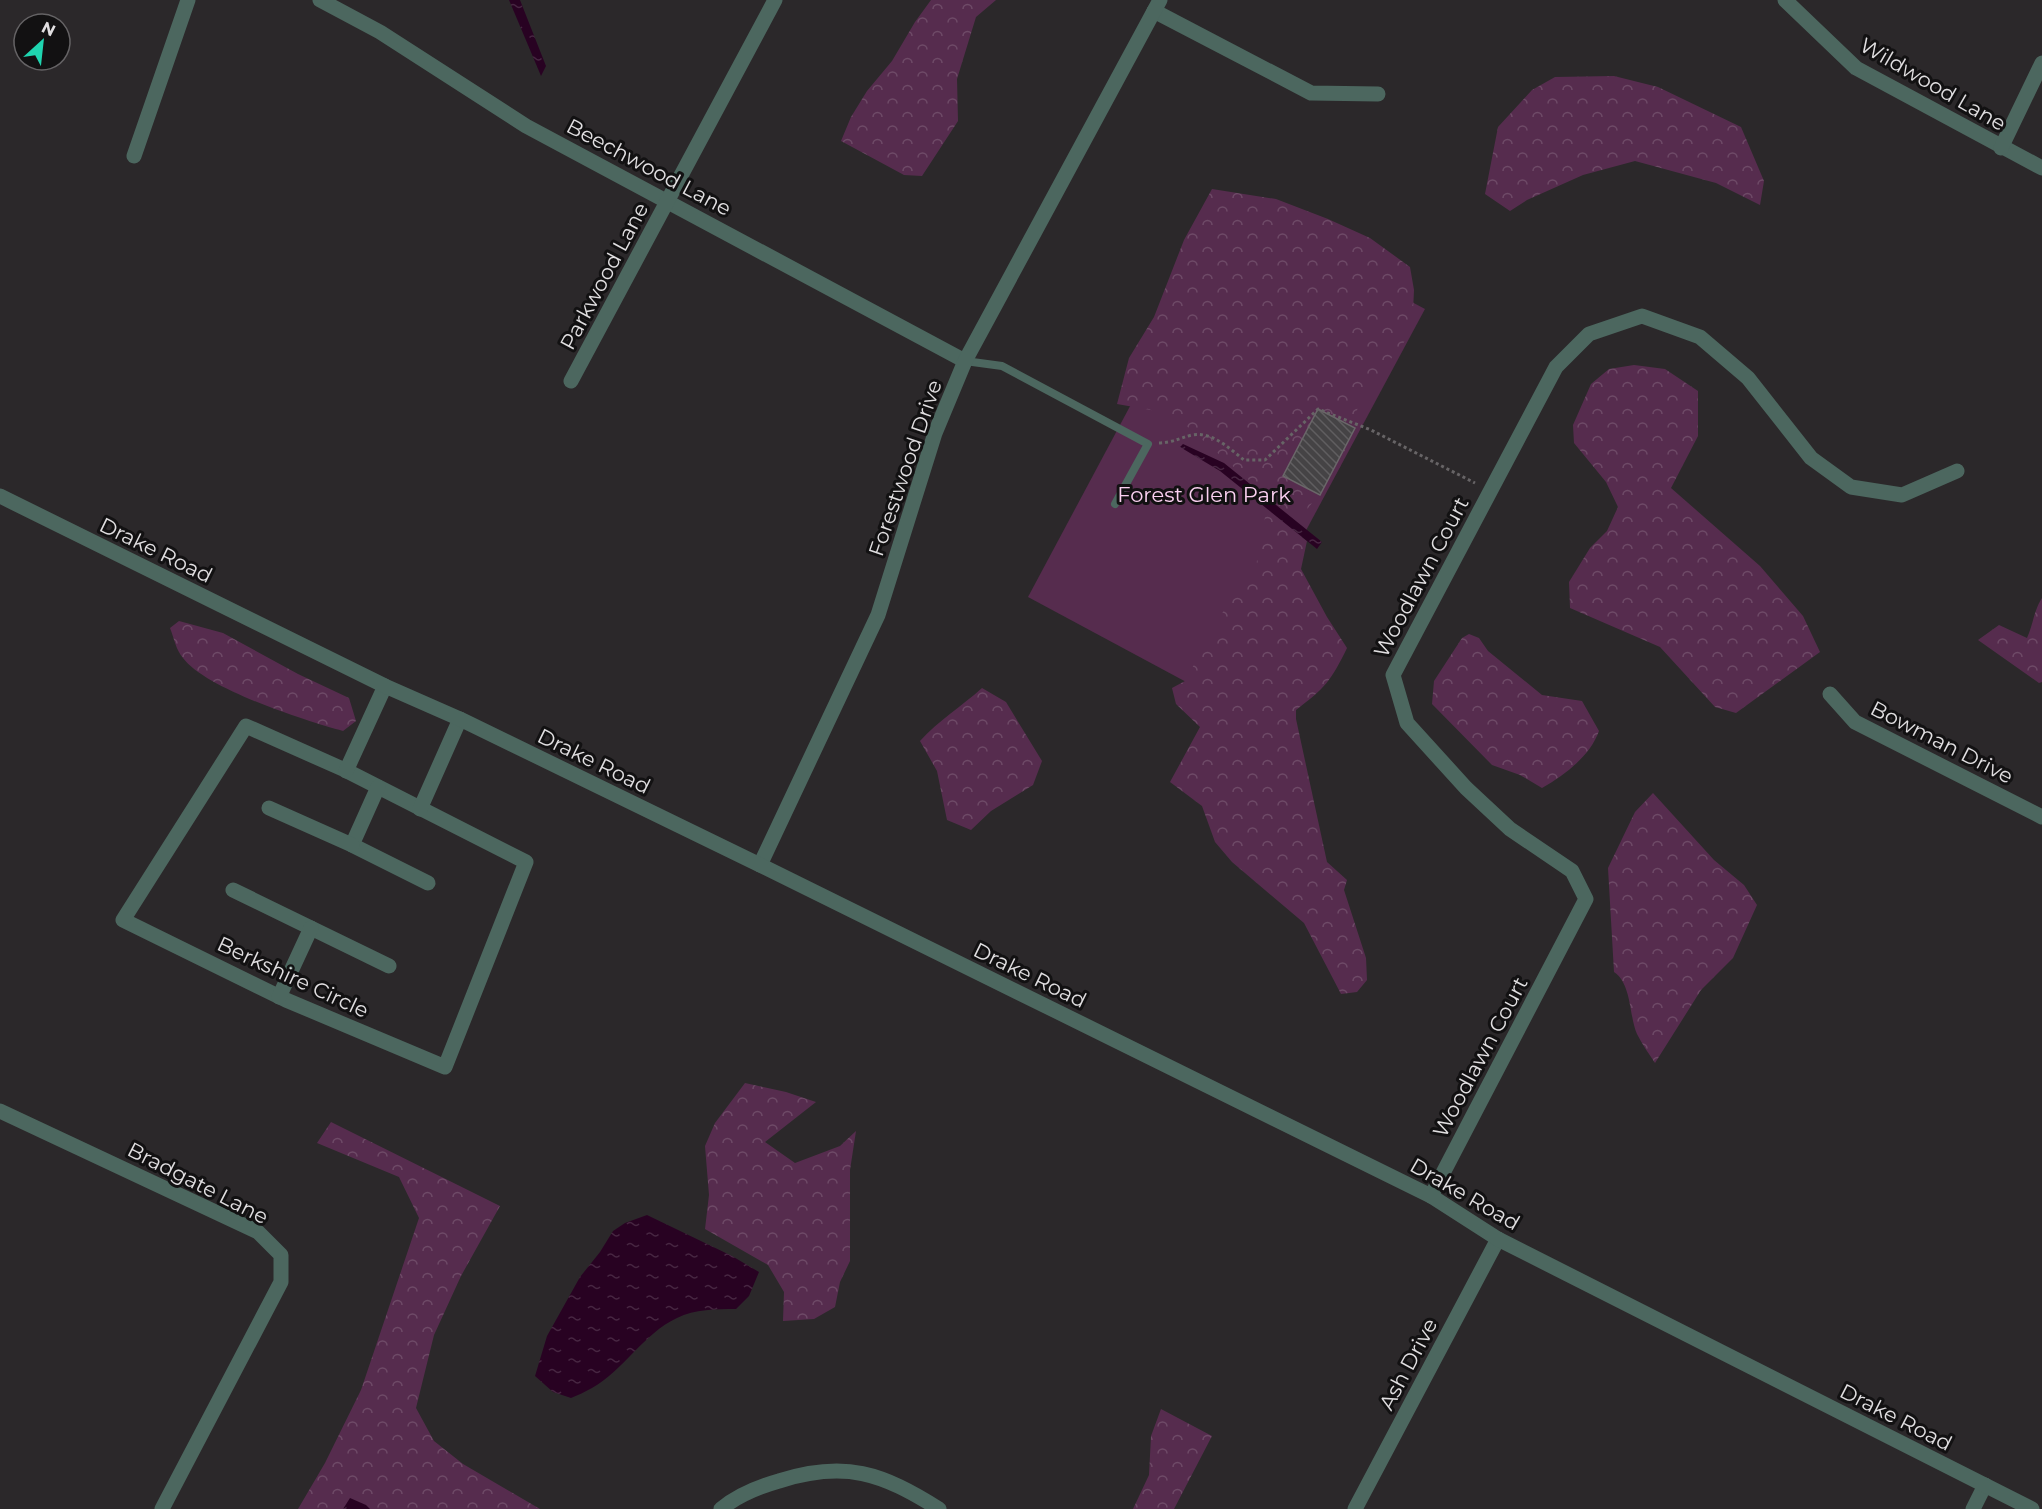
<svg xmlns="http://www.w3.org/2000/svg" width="2042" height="1509" viewBox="0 0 2042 1509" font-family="Montserrat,sans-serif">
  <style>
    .green { fill: #562c4e }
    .forest { fill: url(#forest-crowns) }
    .water { fill: url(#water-ripples) }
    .building { fill: url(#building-back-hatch); stroke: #6a6769; stroke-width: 1.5 }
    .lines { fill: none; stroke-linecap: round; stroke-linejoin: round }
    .path { stroke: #676466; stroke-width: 3; stroke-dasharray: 3 3; stroke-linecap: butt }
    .service { stroke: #4c675f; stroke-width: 8 }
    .minor { stroke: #4c675f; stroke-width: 15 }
    .tertiary { stroke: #4c675f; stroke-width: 15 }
    .labels { text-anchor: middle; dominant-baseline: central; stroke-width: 6; stroke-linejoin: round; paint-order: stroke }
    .street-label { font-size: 21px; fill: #e1dfe1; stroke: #121112 }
    .park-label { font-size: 21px; fill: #fbd0f1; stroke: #121112 }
  </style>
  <defs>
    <pattern id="forest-crowns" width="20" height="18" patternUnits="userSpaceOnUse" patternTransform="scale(1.5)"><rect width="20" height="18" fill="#562c4e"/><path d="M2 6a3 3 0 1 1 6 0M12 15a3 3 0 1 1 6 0" fill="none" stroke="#6e4a67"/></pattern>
    <pattern id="water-ripples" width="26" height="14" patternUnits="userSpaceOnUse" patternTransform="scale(1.5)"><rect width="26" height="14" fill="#280222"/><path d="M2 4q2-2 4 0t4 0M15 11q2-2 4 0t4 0" fill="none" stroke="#472642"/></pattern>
    <pattern id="building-back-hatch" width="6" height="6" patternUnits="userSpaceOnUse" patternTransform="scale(1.5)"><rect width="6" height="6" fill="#454345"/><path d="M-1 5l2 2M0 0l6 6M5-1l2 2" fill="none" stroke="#605e60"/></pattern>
  </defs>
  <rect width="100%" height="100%" fill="#2b282a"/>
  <polygon class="green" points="1236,208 1425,309 1216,698 1028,597"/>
  <g class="forest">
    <polygon points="931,0 996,0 976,17 957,79 958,121 922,176 904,175 841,141 851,117 867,91 892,61 915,22"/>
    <polygon points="1614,76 1658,87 1741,127 1764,181 1760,205 1716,183 1635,161 1583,175 1527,200 1510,211 1485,194 1498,127 1532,90 1555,77"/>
    <polygon points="1212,189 1276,199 1328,219 1370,238 1410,267 1414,290 1412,332 1361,397 1340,467 1305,512 1287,513 1184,424 1151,410 1117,404 1129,358 1154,317 1184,240"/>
    <polygon points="1634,365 1665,369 1698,391 1698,436 1671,488 1760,566 1803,616 1820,652 1736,713 1715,707 1660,647 1570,608 1569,582 1590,548 1607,531 1618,507 1606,482 1574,443 1573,425 1591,384 1609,369"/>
    <path d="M1267 510 1307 541 1301 569 1327 617 1347 648C1331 681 1325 688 1296 710V719L1327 862 1347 880 1344 890 1366 958 1367 980 1357 992 1341 994 1304 923 1232 862 1215 842 1202 806 1170 782 1200 727 1176 704 1172 688 1185 681 1241 579 1256 568 1260 537Z"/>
    <path d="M2042 598V682L2039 683 1978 640 1999 625 2027 638C2033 625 2034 610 2042 598Z"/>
    <path d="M179 621 223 633 298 674 349 698 356 721 343 731C306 721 206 689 183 658 176 650 174 638 170 628Z"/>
    <path d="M1469 634 1479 638 1488 651 1542 695 1582 701 1599 731C1590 756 1565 775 1542 788L1520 775 1492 765 1432 704 1434 681 1462 638Z"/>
    <path d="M982 688 1006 702 1042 761 1033 785 991 811 971 830 947 820 937 771 920 741C938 721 962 706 982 688Z"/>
    <path d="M1653 793 1714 860 1744 885 1757 905 1733 958 1701 990 1655 1063C1649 1054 1642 1044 1637 1034 1629 1016 1632 984 1614 972L1608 868 1635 812Z"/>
    <polygon points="745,1083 786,1092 816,1102 765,1142 795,1163 840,1146 856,1131 850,1170 850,1261 840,1282 835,1307 814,1319 783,1321 784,1292 768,1265 705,1229 709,1195 705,1146 715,1123"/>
    <polygon points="331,1122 500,1206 461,1276 434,1335 416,1408 434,1441 463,1464 540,1509 298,1509 325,1463 361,1390 419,1218 399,1177 317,1143"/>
    <polygon points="1161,1409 1212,1436 1174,1509 1133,1509 1149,1475 1151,1436"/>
  </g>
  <g class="water">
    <polygon points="509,0 520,0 546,66 541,76"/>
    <polygon points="1183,444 1224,463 1322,542 1317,549 1220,471 1180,447"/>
    <path d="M647 1215 732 1256 759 1272 749 1296 736 1309C716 1309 695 1309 677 1318 643 1334 624 1370 592 1388 585 1392 578 1395 571 1398L553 1392 535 1376 547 1336 580 1277 600 1252 613 1231 625 1223Z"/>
    <polygon points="350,1498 366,1505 370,1509 343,1509"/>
  </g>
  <polygon class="building" points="1318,409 1355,428 1320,495 1283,476"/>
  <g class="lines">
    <path class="path" d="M1159 443C1175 442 1179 438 1192 435 1212 431 1230 449 1244 460H1265L1318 409 1371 430 1475 483"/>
    <polyline class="service" points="965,361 1002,366 1148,444 1115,504"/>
    <g class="minor">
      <polyline points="320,0 380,32 526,126 965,361"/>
      <polyline points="1785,0 1856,68 2042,168"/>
      <polyline points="1154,11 1311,93 1378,94"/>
      <polyline points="2001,148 2042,63"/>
      <polyline points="134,156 188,0"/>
      <polyline points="571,381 775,0"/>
      <polyline points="1830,694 1855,722 2042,817"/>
      <polygon points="246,726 345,770 526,862 445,1067 286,1000 123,920"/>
      <polyline points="346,771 385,686"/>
      <polyline points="378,787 352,845 428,883"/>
      <polyline points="269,808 352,845"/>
      <polyline points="420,809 460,719"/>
      <polyline points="760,865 878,615 935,433 965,361 1160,0"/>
      <polyline points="233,890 389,966"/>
      <polyline points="279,997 311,928"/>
      <polyline points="0,1111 258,1232 281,1255 281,1282 162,1509"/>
      <polyline points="1431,1196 1586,899 1572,871 1510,829 1466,788 1407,723 1393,675 1556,367 1589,334 1642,316 1700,337 1748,378 1811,458 1851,487 1902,495 1957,471"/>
      <path d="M721 1509C738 1495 758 1487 779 1481 845 1460 882 1473 939 1509"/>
      <polyline points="1355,1509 1498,1239"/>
      <polyline points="1973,1509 1985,1485"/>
    </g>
    <polyline class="tertiary" points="0,496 385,686 460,719 760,865 1431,1196 1498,1239 2032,1509"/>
  </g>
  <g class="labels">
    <g class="street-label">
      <text transform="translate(1933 84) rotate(30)">Wildwood Lane</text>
      <text transform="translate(649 167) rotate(28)">Beechwood Lane</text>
      <text transform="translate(604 276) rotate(-62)">Parkwood Lane</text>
      <text transform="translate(905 468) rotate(-71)">Forestwood Drive</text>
      <text transform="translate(156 550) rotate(26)">Drake Road</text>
      <text transform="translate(1421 577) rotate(-62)">Woodlawn Court</text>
      <text transform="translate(1942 742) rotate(27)">Bowman Drive</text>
      <text transform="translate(594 761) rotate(26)">Drake Road</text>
      <text transform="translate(1030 975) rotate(26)">Drake Road</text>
      <text transform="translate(293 977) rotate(25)">Berkshire Circle</text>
      <text transform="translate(1480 1057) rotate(-62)">Woodlawn Court</text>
      <text transform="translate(198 1183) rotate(27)">Bradgate Lane</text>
      <text transform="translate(1465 1194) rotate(30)">Drake Road</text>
      <text transform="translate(1408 1364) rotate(-62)">Ash Drive</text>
      <text transform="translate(1896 1417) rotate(27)">Drake Road</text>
    </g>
    <g class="park-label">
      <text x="1204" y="494">Forest Glen Park</text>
    </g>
  </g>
  <g transform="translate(42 42) rotate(27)"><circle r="28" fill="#121112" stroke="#656365" stroke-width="1.5"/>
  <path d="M0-4.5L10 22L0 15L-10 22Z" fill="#1fd5b0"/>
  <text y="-9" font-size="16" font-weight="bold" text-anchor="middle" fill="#e1dfe1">N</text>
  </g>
</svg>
